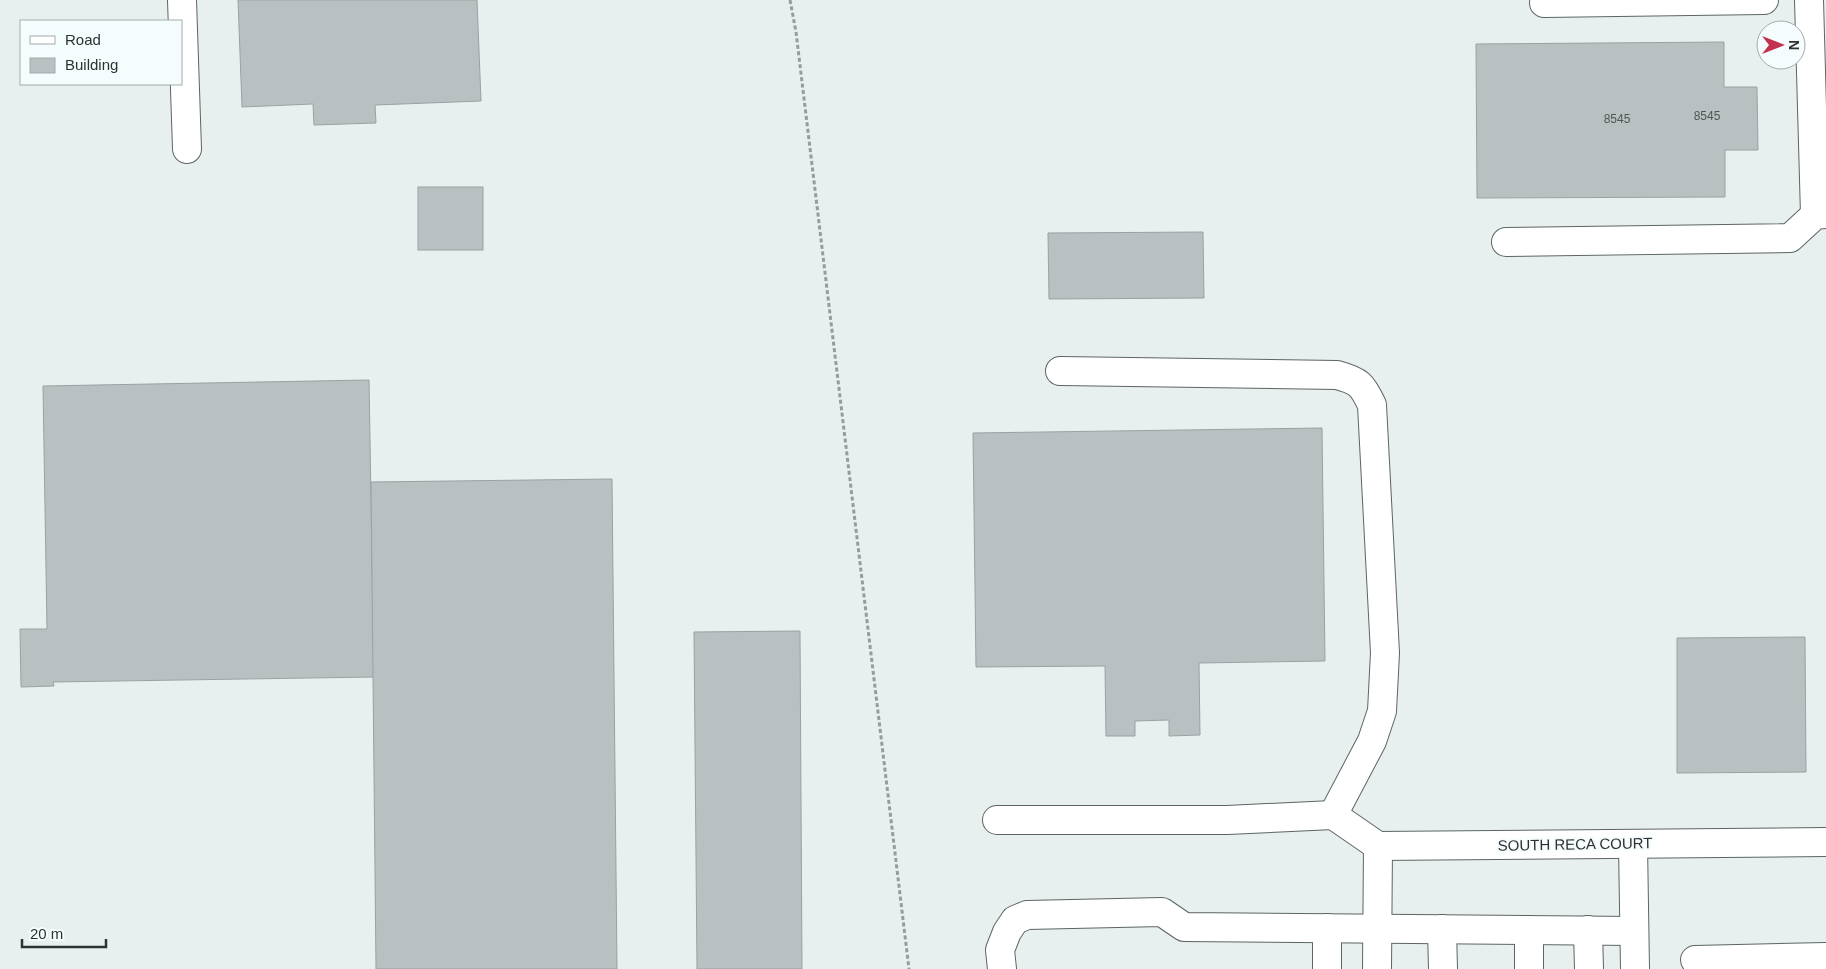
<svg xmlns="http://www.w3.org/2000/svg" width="1826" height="969" viewBox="0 0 1826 969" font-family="Helvetica,sans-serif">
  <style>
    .building { fill: #b9c0c1; stroke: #9aa1a2 }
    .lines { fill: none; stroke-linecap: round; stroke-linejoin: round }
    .minor-casing { stroke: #5d6464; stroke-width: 30 }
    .path { stroke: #969c9c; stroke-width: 3; stroke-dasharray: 4 2.5; stroke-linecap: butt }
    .minor { stroke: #fff; stroke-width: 28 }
    .labels { text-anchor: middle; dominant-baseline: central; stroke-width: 4; stroke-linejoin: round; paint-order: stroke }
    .number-label { font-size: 12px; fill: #515555 }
    .street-label { font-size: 15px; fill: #2e3131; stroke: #f5fcfd }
  </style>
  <rect width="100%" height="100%" fill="#e7efef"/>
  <g class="building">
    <polygon points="238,0 477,0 481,101 375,105 376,123 314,125 313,104 242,107"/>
    <polygon points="1724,42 1724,87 1757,87 1758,150 1725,150 1725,197 1477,198 1476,44"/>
    <rect x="418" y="187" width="65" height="63"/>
    <polygon points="1203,232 1204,298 1049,299 1048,233"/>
    <polygon points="369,380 374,677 53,682 54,686 21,687 20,629 47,629 43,386"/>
    <polygon points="1322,428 1325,661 1199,663 1200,735 1169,736 1169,720 1135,721 1135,736 1106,736 1105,666 976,667 973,433"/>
    <polygon points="612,479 617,969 376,969 371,482"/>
    <polygon points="800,631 802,969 697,969 694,632"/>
    <polygon points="1805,637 1806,772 1677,773 1677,638"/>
  </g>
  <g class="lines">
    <defs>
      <g id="minor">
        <polyline points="182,0 187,149"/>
        <polyline points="1809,0 1815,215"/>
        <polyline points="1544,3 1764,0"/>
        <polyline points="1506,242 1790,238 1815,215 1826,214"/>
        <path d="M1060 371 1337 375C1359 381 1362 384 1372 405L1385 653 1382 711 1372 741 1333 815"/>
        <polyline points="1333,815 1378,846 1826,842"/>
        <polyline points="997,820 1227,820 1333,815"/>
        <polyline points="1633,844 1635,969"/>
        <polyline points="1327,928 1327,969"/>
        <polyline points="1442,929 1443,969"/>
        <polyline points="1529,930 1529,969"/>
        <polyline points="1588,930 1589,969"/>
        <polyline points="1695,960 1826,957"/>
        <polyline points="1002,969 1000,950 1007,932 1015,920 1027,915 1162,912 1184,927 1634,931"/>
        <polyline points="1377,969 1378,846"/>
      </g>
    </defs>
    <use href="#minor" class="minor-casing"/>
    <polyline class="path" points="790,0 796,32 909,969"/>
    <use href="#minor" class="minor"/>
  </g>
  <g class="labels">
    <g class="number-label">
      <text x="1707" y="116">8545</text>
      <text x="1617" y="119">8545</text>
    </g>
    <g class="street-label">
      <text transform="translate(1575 844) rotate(-1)">SOUTH RECA COURT</text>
    </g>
  </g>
  <rect x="20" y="20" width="162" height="65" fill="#f5fcfd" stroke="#a5abab"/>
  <rect x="30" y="36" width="25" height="8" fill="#ffffff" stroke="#a5abab"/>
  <text x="65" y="45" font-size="15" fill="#2e3131">Road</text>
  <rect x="30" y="58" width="25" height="15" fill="#b9c0c1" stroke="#a5abab"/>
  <text x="65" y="70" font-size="15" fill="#2e3131">Building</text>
  <g transform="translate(1781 45) rotate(90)"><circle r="24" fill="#f5fcfd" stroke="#a5abab"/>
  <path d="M0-4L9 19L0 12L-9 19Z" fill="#c2314e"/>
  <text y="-8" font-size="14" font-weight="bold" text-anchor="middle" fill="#2e3131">N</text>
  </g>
  <path d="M22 939v8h84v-8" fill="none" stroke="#2e3131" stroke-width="2.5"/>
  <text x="30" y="939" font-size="15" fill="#2e3131" stroke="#f5fcfd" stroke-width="4" paint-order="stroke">20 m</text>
</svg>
